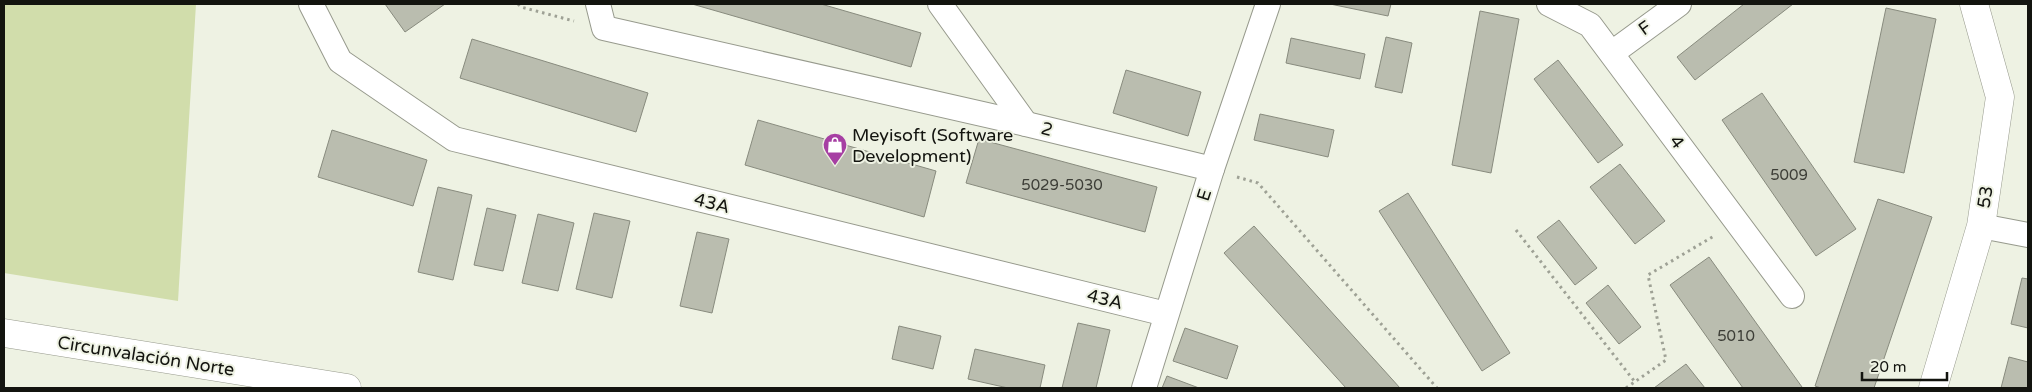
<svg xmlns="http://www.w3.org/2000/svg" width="2032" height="392" viewBox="0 0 2032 392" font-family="'Varela Round',sans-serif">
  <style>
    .green { fill: #d1ddab }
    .building { fill: #babdaf; stroke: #888b7e }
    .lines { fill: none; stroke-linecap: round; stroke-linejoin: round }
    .street-casing { stroke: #979a8d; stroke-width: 26 }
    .secondary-casing { stroke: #979a8d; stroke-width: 29 }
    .primary-casing { stroke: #979a8d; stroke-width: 29 }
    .path { stroke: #9ea195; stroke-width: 3; stroke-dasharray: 2.5 4; stroke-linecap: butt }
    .street { stroke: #fff; stroke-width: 24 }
    .secondary { stroke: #fff; stroke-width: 28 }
    .primary { stroke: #fff; stroke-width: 28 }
    .labels { text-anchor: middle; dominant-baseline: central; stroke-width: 4; stroke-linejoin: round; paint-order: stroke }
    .number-label { font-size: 15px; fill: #3d3e37 }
    .street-label { font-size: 18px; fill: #13140f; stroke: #eef2e3 }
    .poi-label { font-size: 18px; fill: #13140f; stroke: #eef2e3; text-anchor: start }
  </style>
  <rect width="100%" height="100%" fill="#eef2e3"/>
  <polygon class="green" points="4,4 196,4 178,301 4,273"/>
  <g class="building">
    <polygon points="385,4 445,4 405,32"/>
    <polygon points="692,4 821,4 921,33 911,67"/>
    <polygon points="1330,4 1391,4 1388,16"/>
    <polygon points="1744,4 1793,4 1695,80 1677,57"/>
    <polygon points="1886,8 1936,19 1904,173 1854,162"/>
    <polygon points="1480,11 1519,19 1491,173 1452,165"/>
    <polygon points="1386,37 1412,43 1402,93 1375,87"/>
    <polygon points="1291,38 1365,54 1360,79 1286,63"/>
    <polygon points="472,39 648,93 636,132 460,78"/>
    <polygon points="1558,60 1623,145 1598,163 1534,79"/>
    <polygon points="1126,70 1201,92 1188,136 1113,113"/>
    <polygon points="1762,93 1856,229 1816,256 1722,120"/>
    <polygon points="1260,114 1334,130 1328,157 1254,140"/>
    <polygon points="758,120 936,171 924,217 745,165"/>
    <polygon points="332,130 427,160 413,206 318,177"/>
    <polygon points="979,139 1157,187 1145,232 966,183"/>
    <polygon points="1620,164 1665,221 1635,244 1590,187"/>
    <polygon points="438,187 472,195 453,280 418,272"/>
    <polygon points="1408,193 1510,353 1482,371 1379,211"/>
    <polygon points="1878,199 1932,217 1874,388 1821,388 1815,386"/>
    <polygon points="487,208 516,215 503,271 474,265"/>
    <polygon points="594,213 630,221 612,298 576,289"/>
    <polygon points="538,214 574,223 558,291 522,283"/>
    <polygon points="1559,220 1597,268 1575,285 1537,237"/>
    <polygon points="1254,226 1400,388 1346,388 1224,253"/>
    <polygon points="697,232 729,239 712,313 680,306"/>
    <polygon points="1709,257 1802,387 1800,388 1743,388 1670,285"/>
    <polygon points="2022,278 2028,279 2028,328 2011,324"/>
    <polygon points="1608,285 1641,327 1619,344 1586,303"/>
    <polygon points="1078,323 1110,330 1096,388 1062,388"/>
    <polygon points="899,326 941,336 933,369 892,359"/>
    <polygon points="1185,328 1238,346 1227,379 1173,361"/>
    <polygon points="975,349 1045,365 1040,388 1008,388 968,379"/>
    <polygon points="2009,357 2028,362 2028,388 2001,388"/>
    <polygon points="1686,364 1705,388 1654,388"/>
    <polygon points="1167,376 1199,388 1162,388"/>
  </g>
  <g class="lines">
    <defs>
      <g id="street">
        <polyline points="311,4 340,61 454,139 1166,314"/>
        <polyline points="598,4 604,28 1026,124 1212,169"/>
        <polyline points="940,4 1026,124"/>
        <polyline points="1549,4 1590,25 1792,296"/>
        <polyline points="1612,53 1679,4"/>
        <polyline points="1981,226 2028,235"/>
        <polyline points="1144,388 1212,169 1268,4"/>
      </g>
      <polyline id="secondary" points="1933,388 1981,226 2000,97 1974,4"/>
      <polyline id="primary" points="4,333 347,388"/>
    </defs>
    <use href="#street" class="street-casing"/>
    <use href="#secondary" class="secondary-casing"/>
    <use href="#primary" class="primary-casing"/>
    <g class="path">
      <polyline points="518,4 521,7 574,21"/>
      <polyline points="1237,177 1258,183 1437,388"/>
      <polyline points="1516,230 1635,382"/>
      <polyline points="1626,388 1666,360 1648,275 1714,236"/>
    </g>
    <use href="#street" class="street"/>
    <use href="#secondary" class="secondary"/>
    <use href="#primary" class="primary"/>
  </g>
  <defs>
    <symbol id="shop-pin" viewBox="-11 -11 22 30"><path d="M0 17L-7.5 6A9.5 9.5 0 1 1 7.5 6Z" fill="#a63fa3" stroke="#eef2e3"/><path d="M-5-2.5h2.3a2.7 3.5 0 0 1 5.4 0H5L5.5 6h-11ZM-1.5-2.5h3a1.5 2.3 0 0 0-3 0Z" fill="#fff"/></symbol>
  </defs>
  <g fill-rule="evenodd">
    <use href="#shop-pin" x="821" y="131" width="28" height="38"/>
  </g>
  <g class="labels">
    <g class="number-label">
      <text x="1789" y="175">5009</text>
      <text x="1062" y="185">5029-5030</text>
      <text x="1736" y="336">5010</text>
    </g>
    <g class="street-label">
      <text transform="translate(1645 28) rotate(-36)">F</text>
      <text transform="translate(1047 129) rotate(14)">2</text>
      <text transform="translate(1677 142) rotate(53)">4</text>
      <text transform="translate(1204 195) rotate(-72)">E</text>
      <text transform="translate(1985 197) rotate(-81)">53</text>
      <text transform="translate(712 203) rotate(14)">43A</text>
      <text transform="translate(1105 299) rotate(14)">43A</text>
      <text transform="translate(146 356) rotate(9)">Circunvalación Norte</text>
    </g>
    <g class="poi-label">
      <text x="852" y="135">Meyisoft (Software<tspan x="852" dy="21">Development)</tspan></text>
    </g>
  </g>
  <rect width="2032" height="392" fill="none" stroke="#13140f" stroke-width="10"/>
  <path d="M1862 372v8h85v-8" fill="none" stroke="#13140f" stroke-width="2.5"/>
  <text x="1870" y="372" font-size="15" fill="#13140f" stroke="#eef2e3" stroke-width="4" paint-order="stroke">20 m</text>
</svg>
